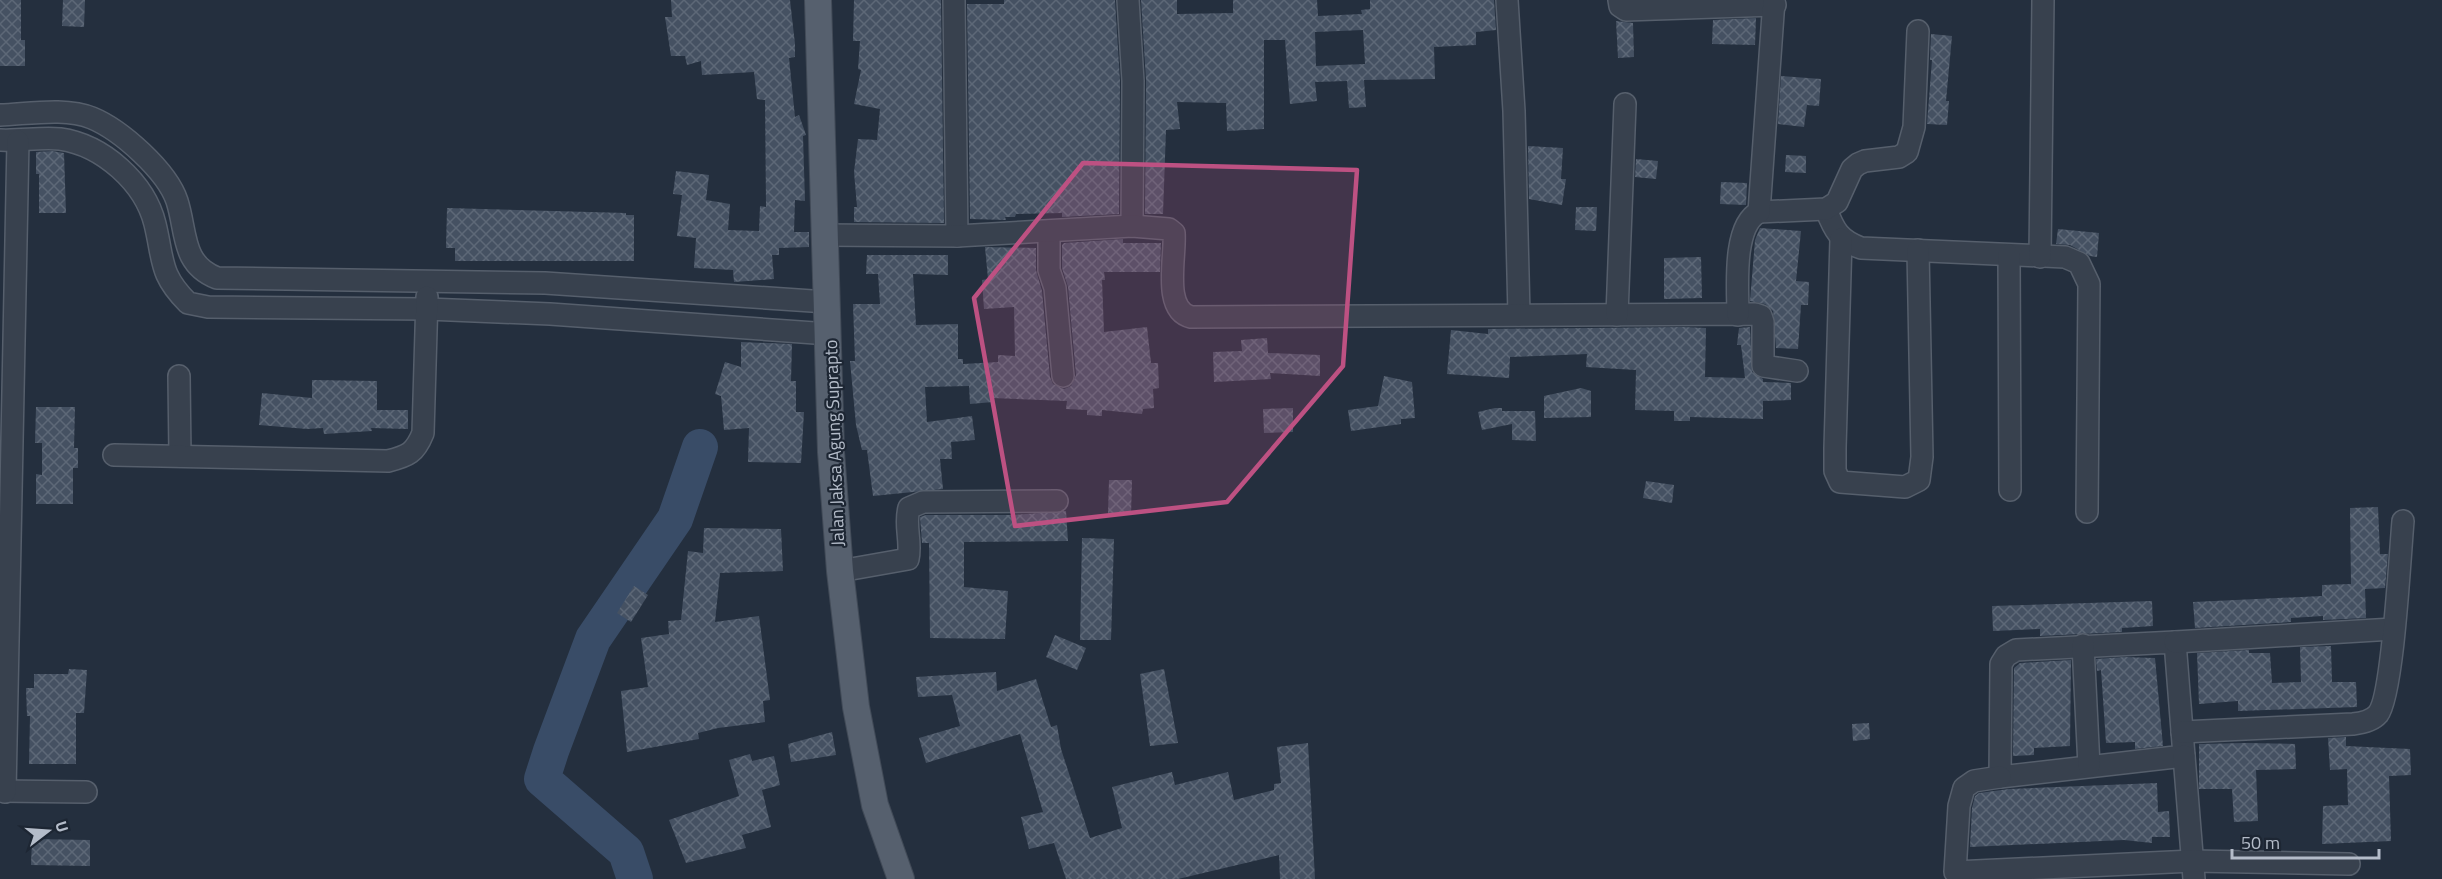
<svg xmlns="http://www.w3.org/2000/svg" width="2442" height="879" viewBox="0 0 2442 879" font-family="'Titillium Web',sans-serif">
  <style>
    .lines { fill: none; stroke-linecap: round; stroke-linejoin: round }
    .river { stroke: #394c67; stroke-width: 36 }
    .building { fill: url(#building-cross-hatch); fill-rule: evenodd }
    .minor-casing { stroke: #565f6c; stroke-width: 24 }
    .major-casing { stroke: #414a57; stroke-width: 28 }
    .minor { stroke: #38414e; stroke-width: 21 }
    .major { stroke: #56606e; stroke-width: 26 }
    .marked { fill: #bd5182; fill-opacity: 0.2; stroke: #bd5182; stroke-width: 4.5; stroke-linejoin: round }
    .labels { text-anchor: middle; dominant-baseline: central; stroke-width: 4.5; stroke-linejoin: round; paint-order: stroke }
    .street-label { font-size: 18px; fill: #b4bcc9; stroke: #1d2633 }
  </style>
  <defs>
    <pattern id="building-cross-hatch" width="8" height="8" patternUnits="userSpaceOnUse" patternTransform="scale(1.5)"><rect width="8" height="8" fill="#455162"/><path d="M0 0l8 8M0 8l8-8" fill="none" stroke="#5d6877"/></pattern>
  </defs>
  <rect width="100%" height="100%" fill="#242f3e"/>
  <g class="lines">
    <polyline class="river" points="635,879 626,852 542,779 551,751 593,639 675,519 700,447"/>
  </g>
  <g class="building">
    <polygon points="0,0 21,0 21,40 25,40 25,66 0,66"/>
    <polygon points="63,0 85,0 84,27 62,26"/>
    <polygon points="671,0 790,0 795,44 795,57 789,58 795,117 799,115 806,135 803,136 805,201 795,200 794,232 809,232 809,247 779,248 779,255 772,255 774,279 734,282 733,270 694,268 696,238 677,236 682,195 673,194 676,171 709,175 706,200 730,204 728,230 759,231 760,206 766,207 765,100 757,99 754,72 702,75 701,61 687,65 685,56 671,56 665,17 672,17"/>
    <polygon points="854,0 941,0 944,223 854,222 854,207 857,207 854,172 858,139 877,140 880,109 854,104 861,70 858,69 860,41 853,41"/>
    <polygon points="1004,0 1115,0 1120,81 1119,214 1062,217 1062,213 1016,214 1015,217 1005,217 1006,220 970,219 967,4 1004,4"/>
    <path d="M1141 0H1177V14L1233 13V0H1317L1318 16 1362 14 1361 10 1370 9V0H1494L1496 30 1476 32V45L1434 47 1435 79 1364 80 1366 107 1349 108 1347 81 1315 82 1317 101 1290 104 1285 40H1264V129L1227 131 1226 103 1177 102 1180 129 1166 130 1163 214H1145L1146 80ZM1363 30 1365 64 1316 66 1315 32Z"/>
    <polygon points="1756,18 1755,45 1712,44 1713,20"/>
    <polygon points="1616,21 1633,23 1634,57 1618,58"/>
    <polygon points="1931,34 1952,36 1946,101 1949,101 1947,125 1927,124 1932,60 1930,60"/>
    <polygon points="1781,76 1821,79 1819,106 1807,105 1804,127 1778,124"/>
    <polygon points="1528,146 1563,148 1561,179 1566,179 1562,205 1529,199"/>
    <polygon points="52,151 64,153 66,213 39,213 39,174 36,174 36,152"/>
    <polygon points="1786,155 1806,156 1806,173 1785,172"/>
    <polygon points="1636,159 1658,161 1656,179 1635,177"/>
    <polygon points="1721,182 1747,183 1746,205 1720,204"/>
    <polygon points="1576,207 1597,207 1596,231 1575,230"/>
    <polygon points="447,208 626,213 626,215 634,215 634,261 455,261 455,248 446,248"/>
    <polygon points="1760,228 1801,231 1796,281 1809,282 1808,305 1801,305 1798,349 1776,348 1773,311 1765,304 1750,301 1755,240"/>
    <polygon points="2058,229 2099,233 2097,257 2090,256 2070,245 2056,244"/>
    <polygon points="1123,239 1123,243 1161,243 1160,272 1104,272 1105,280 1102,280 1104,332 1147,327 1151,363 1158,363 1159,388 1153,389 1154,408 1143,409 1142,414 1102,410 1102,416 1087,415 1087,410 1066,409 1067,401 992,398 993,402 970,404 969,386 925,387 927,422 972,416 975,440 951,442 952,459 940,459 943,489 873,496 867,450 862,450 856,425 850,361 855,361 853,304 880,304 878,274 866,274 867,255 948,255 948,275 913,274 916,325 958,324 958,359 963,359 963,364 998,362 998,355 1015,356 1014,307 984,309 982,280 988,279 985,247 1036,248 1036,270 1042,291 1050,377 1053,384 1064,389 1071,386 1076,375 1068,287 1062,268 1062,245 1064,243"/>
    <polygon points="1701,257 1702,298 1664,299 1664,258"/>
    <polygon points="1684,327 1706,328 1705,377 1745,378 1741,345 1737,345 1739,328 1750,327 1752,372 1763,379 1763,382 1791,383 1791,400 1763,401 1763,419 1690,417 1690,421 1674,421 1674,411 1635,410 1636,370 1586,367 1587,354 1510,357 1509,378 1447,374 1451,330 1488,334 1488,329"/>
    <polygon points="1267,338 1268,353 1320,355 1320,376 1270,373 1271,379 1214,382 1213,352 1242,351 1241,340"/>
    <polygon points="741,342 792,344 791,381 796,381 796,412 804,412 801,463 748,462 749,428 724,430 721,396 715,394 725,362 741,367"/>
    <polygon points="1384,376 1412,382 1415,418 1401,419 1401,424 1351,431 1348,410 1378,406"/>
    <polygon points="312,380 377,381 377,410 408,410 408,429 371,428 372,431 324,434 323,428 307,429 259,425 262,393 312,398"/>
    <polygon points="1581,388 1591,391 1591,417 1544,418 1544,396"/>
    <polygon points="36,407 75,407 74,448 78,448 78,468 73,468 73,504 36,504 36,474 42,475 42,443 35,443"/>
    <polygon points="1293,408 1293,432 1264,433 1263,409"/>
    <polygon points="1495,408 1502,408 1502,411 1535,411 1536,441 1512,440 1512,424 1482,430 1478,412"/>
    <polygon points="1109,480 1132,480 1131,515 1108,514"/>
    <polygon points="1646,481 1674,485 1672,503 1643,498"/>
    <polygon points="2378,507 2380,554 2388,554 2385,588 2365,589 2366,618 2323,620 2323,616 2291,618 2291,622 2195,628 2193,602 2322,596 2322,585 2351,584 2350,508"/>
    <polygon points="1066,511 1068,541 964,542 964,587 1008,591 1005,639 930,638 929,543 922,543 920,517 926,515 1012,515"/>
    <polygon points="704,528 781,529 783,571 720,573 715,622 759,616 770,700 763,701 765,722 718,728 698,733 699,739 627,752 621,691 648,687 641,638 669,634 668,621 681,620 688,551 703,553"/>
    <polygon points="1082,538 1114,539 1111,640 1080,640"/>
    <polygon points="634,586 648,595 631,622 617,613"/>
    <polygon points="2152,601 2153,626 2122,628 2122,632 2040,636 2040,629 1993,631 1992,606"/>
    <polygon points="1055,635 1086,648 1077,670 1046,657"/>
    <polygon points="2331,646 2332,682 2356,682 2357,707 2238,711 2238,701 2199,704 2197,653 2249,650 2249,653 2270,653 2272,683 2301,682 2300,647"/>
    <polygon points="2124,657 2155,658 2163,746 2135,749 2135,742 2106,743 2101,670 2097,671 2096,659"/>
    <polygon points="2071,660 2070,746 2034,748 2034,755 2013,756 2014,668 2020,663"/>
    <polygon points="69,669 87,670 84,713 76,713 76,764 29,764 30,716 27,716 26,688 34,688 34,674 68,674"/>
    <polygon points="1164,669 1178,743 1150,746 1140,674"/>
    <polygon points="996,672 997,691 1036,679 1051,727 1057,725 1061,749 1090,838 1122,828 1112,787 1172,772 1175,785 1228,772 1234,800 1274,790 1274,784 1281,783 1277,747 1308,743 1315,879 1280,879 1279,855 1178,879 1066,879 1054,843 1029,849 1021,817 1043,812 1020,734 926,763 919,738 960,726 952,695 918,697 916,677"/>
    <polygon points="1869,723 1870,739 1853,741 1852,724"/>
    <polygon points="832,732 836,755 791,762 788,744"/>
    <polygon points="2346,737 2346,746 2410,749 2411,775 2389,776 2391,841 2322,844 2323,806 2348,805 2347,769 2330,770 2328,738"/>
    <polygon points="2246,743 2295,744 2296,769 2256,770 2258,821 2234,822 2232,789 2199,789 2199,744"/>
    <polygon points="750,754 752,761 774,756 780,785 762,790 771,827 742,835 746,848 686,863 669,820 739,796 729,760"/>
    <polygon points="2157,783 2158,812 2169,811 2170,837 2152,837 2152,843 2124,840 1970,847 1972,808 1975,796 1979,793 2009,789"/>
    <polygon points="32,839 90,840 90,866 31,865"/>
  </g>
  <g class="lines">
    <defs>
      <g id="minor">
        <polyline points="954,0 957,236"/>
        <polyline points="1128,0 1133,81 1132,226"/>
        <polyline points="1507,0 1514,111 1519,315"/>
        <polyline points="1619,0 1620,6 1626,10 1775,5"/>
        <path d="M0 115C28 114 66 107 92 118 121 130 167 171 177 201 187 232 181 264 217 278L545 283 827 302"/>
        <path d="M0 140C20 141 41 137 60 139 103 145 145 183 155 224 164 261 159 274 188 303L208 307 427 309 550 314 829 334"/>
        <path d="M1826 209C1834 230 1839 240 1861 248L2065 257 2079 263 2089 284 2087 512"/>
        <polyline points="1759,212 1826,209 1837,202 1852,169 1858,164 1865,161 1899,157 1907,152 1914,127 1918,31"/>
        <polyline points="1049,231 1049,270 1055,288 1063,376"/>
        <path d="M823 235 957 236 1132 226 1169 229 1174 233C1176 256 1162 310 1191 317L1755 314 1761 316 1763 322V366L1797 371"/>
        <polyline points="1841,239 1835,448 1835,471 1840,482 1905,487 1919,480 1922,457 1918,250"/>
        <polyline points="2009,255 2010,490"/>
        <polyline points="2040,257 2043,0"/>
        <polyline points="1617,315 1625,104"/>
        <path d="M1738 315C1738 289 1732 226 1759 212L1774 0"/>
        <polyline points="179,376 180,456"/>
        <path d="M114 455 388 461C408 456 415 453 423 433L427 297"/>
        <path d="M840 571 908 559C912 542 904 525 909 508L923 502 1057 501"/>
        <polygon points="2175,642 2184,756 2000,777 2001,664 2006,656 2016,650"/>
        <polyline points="2175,642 2393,629"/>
        <polyline points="2083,645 2089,766"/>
        <path d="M2182 732 2353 724C2362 723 2372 721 2378 714 2393 695 2400 554 2403 521"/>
        <polyline points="2184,756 2194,879"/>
        <polyline points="2000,777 1974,781 1964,788 1959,806 1955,872 2193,861 2349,864"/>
        <polyline points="0,791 86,792"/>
        <polyline points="5,792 18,141"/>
      </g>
      <polyline id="major" points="818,0 831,452 840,571 856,707 875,805 901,879"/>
    </defs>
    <use href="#minor" class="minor-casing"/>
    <use href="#major" class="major-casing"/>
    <use href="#minor" class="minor"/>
    <use href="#major" class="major"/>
  </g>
  <path class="marked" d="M1083 163 1357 170 1343 366 1227 502 1015 526 974 298Z"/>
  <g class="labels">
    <g class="street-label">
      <text transform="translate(834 443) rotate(-92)">Jalan Jaksa Agung Suprapto</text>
    </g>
  </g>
  <g transform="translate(48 831) rotate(73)" stroke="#1d2633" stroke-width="4.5" paint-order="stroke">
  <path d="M0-4.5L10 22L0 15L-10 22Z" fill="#b4bcc9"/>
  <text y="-9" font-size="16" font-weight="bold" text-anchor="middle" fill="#b4bcc9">U</text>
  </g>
  <path d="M2232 849v9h147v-9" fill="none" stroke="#b4bcc9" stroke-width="3"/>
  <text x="2241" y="849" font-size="18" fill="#b4bcc9" stroke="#1d2633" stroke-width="4.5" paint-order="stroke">50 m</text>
</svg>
